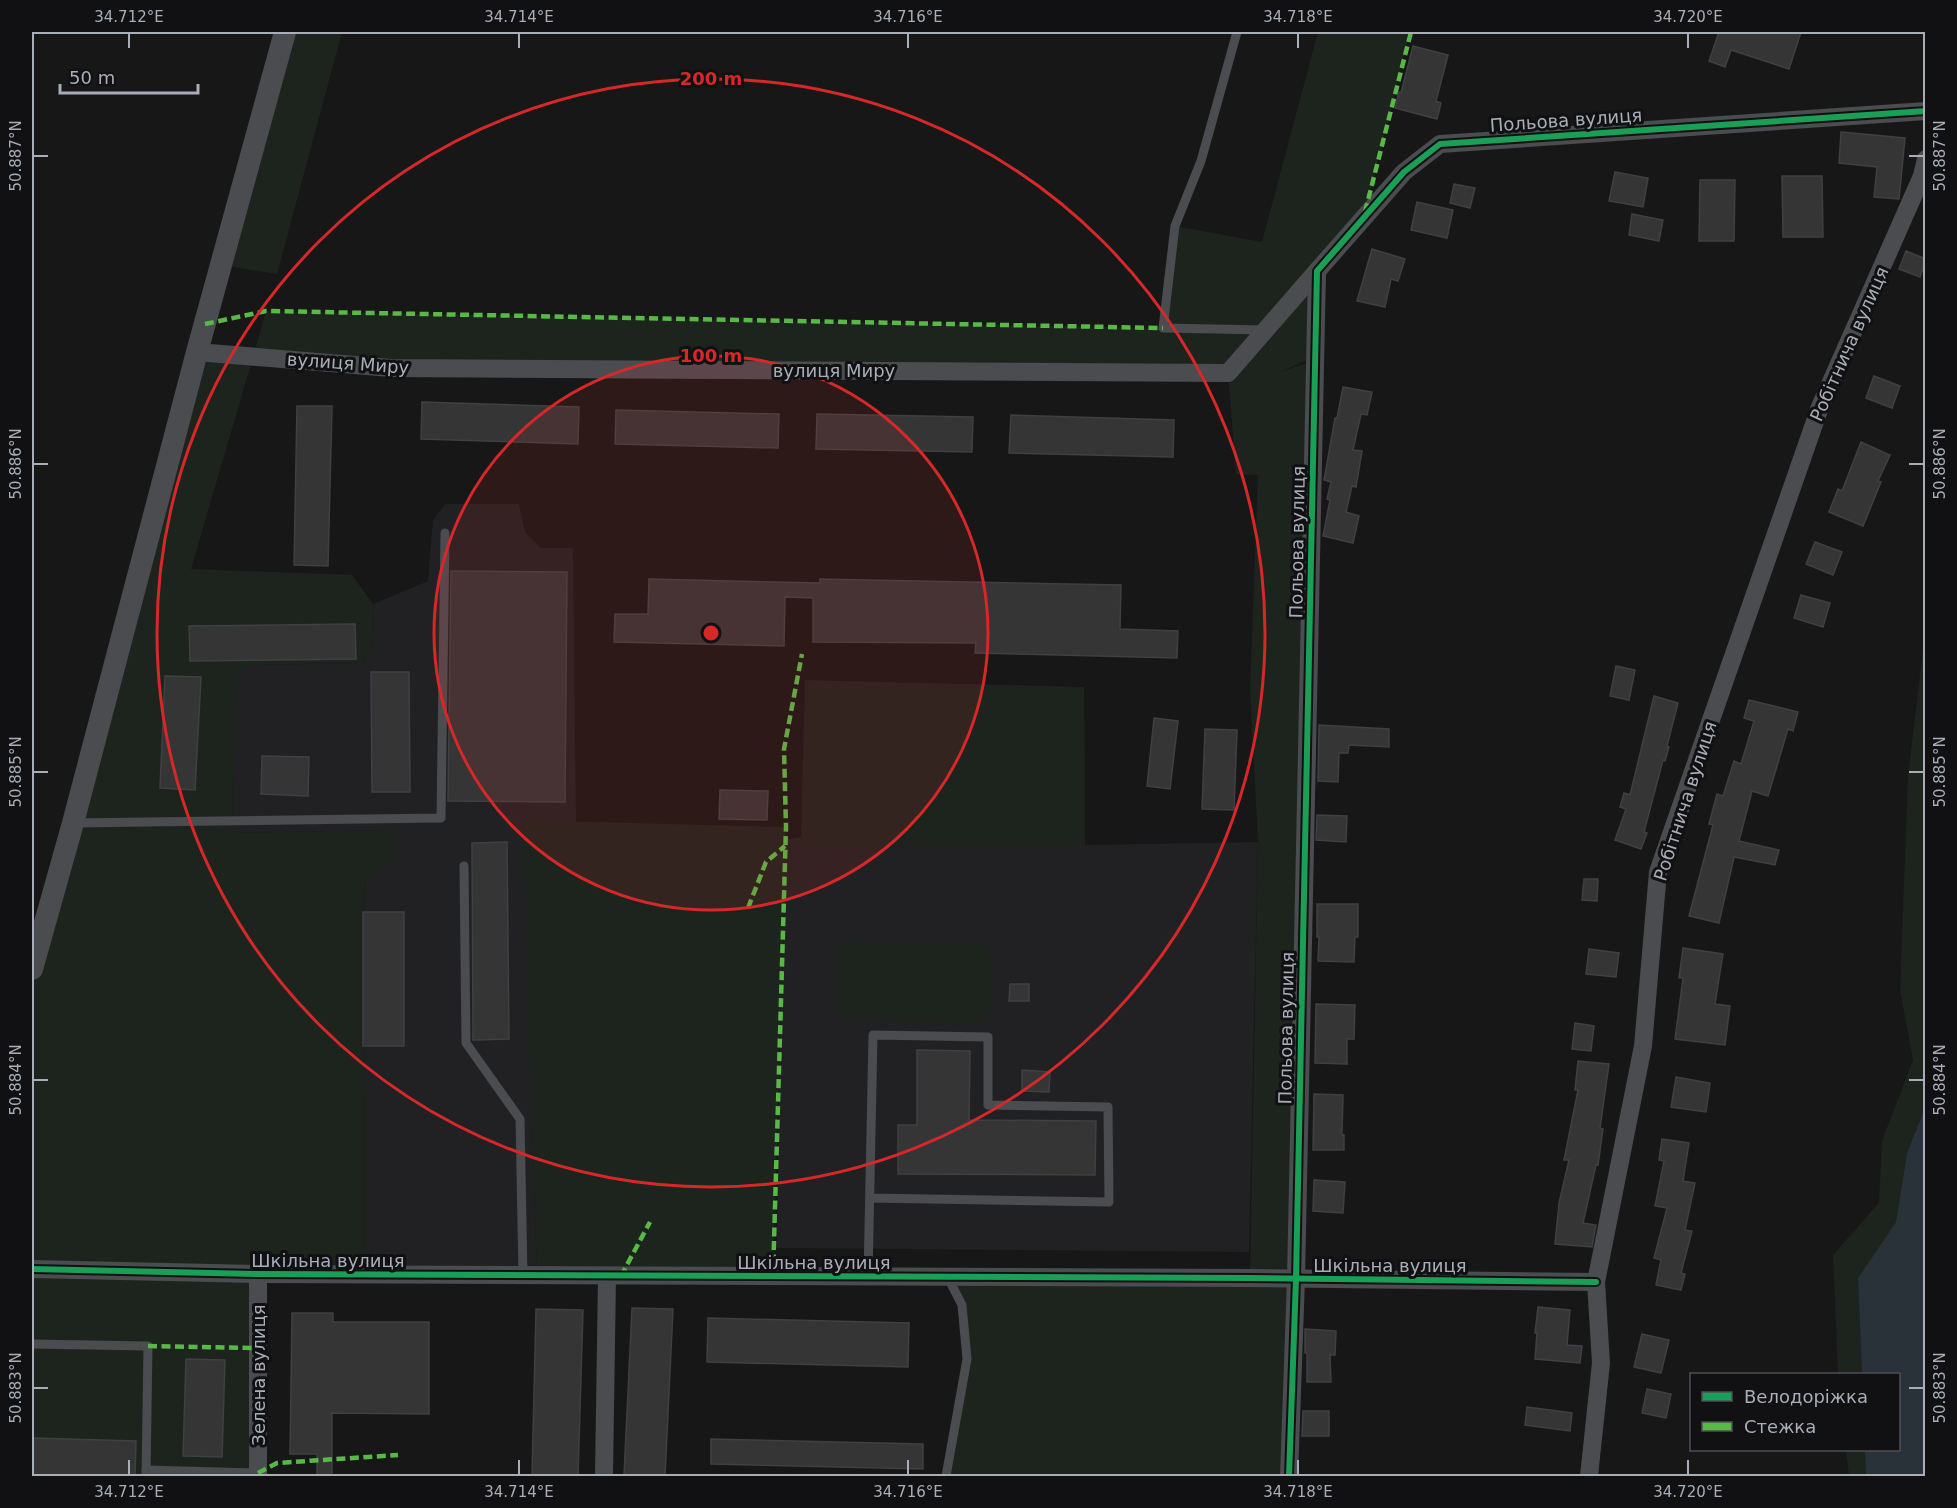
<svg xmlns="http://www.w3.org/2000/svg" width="1957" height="1508" viewBox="0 0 1957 1508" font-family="'DejaVu Sans',sans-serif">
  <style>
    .built { fill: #212123 }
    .green { fill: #1d241e }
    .water { fill: #2a3239 }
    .building { fill: #353536; stroke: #3f4043; stroke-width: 1.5 }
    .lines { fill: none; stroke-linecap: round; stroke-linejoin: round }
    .service { stroke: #4b4c50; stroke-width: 9 }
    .minor { stroke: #4b4c50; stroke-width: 18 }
    .tertiary { stroke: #4b4c50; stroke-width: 22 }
    .quiet { stroke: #58b947; stroke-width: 4.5; stroke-dasharray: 9 4.5; stroke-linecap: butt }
    .cycleway-casing { stroke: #111113; stroke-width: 10 }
    .cycleway { stroke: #1a9f57; stroke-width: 6 }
    .ticks { fill: none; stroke: #a8adb8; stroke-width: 2 }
    .ring { fill: none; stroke: #d62828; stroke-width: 3 }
    .labels { text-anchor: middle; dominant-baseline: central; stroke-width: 6; stroke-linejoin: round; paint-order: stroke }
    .street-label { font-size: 18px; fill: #a8adb8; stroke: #111113 }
    .centre { fill: #d62828; stroke: #111113; stroke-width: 3 }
    .ring-label { font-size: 18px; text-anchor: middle; font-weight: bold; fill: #d62828; stroke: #111113; stroke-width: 6; stroke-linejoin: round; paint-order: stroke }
    .neatline { fill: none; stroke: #a8adb8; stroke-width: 2 }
    .ticks-label { font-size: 15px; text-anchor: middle; fill: #a8adb8 }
  </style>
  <rect width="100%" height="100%" fill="#171717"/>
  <g class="built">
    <polygon points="445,504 519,504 525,532 541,548 573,548 576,822 556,823 523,820 537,1276 365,1275 363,912 366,880 394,830 233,833 235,678 249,665 361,663 374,642 373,604 428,581 433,520"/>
    <polygon points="805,680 1084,687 1085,845 1258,842 1249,1252 777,1248 783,840 801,837"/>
  </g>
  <g class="green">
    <polygon points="286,32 342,32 277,274 221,265"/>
    <polygon points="1318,32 1410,32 1364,218 1317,271 1312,358 1280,372 1316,360 1287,1476 946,1476 967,1359 962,1305 948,1278 1250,1278 1258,842 1250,689 1258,475 1236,474 1228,373 253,357 191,569 352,575 373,604 374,642 361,663 249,665 236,678 233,814 233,833 394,830 395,863 366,880 363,912 365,1275 258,1274 258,1476 32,1476 32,981 197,352 253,357 266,311 1163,328 1175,226 1262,242"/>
    <polygon points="1925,632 1925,1108 1907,1153 1896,1222 1858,1278 1862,1374 1838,1374 1833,1255 1879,1203 1882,1141 1913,1060 1900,990 1908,777"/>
    <polygon points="1084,687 1085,845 802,846 808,689"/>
    <polygon points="522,820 786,827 773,1277 537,1276"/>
    <polygon points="842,940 983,944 991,951 990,1017 984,1023 842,1018 835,1012 835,948"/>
    <polygon points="1846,1450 1865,1450 1866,1476 1849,1476"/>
  </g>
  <polygon class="water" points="1925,1108 1925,1476 1866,1476 1865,1450 1898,1450 1898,1374 1862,1374 1858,1278 1896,1222 1907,1153"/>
  <g class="building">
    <polygon points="1719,32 1801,32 1789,69 1731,50 1725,67 1709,61"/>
    <polygon points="1413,46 1448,55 1436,101 1441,103 1437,119 1395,108 1399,92 1401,93"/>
    <polygon points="1841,132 1905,138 1899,199 1874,197 1877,167 1839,163"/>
    <polygon points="1615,172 1648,178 1643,207 1609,201"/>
    <polygon points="1782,176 1822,176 1823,237 1783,237"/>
    <polygon points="1700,180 1735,180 1734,241 1699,241"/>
    <polygon points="1454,184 1475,188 1470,208 1450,203"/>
    <polygon points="1417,202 1453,210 1447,238 1411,230"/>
    <polygon points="1632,214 1663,220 1659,241 1629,235"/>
    <polygon points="1372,249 1405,259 1398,281 1391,279 1385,307 1357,301"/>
    <polygon points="1906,251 1926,259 1920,277 1899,269"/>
    <polygon points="1874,376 1900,386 1892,408 1866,398"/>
    <polygon points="1343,387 1372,392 1367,415 1361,414 1353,450 1362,451 1356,487 1352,486 1346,512 1359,516 1353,543 1323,536 1330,500 1327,499 1331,482 1324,480 1335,418 1337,418"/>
    <polygon points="422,402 579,407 578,444 421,439"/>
    <polygon points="297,406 332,406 328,566 294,565"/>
    <polygon points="616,410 779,414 778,448 615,444"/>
    <polygon points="817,414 973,417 972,452 816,449"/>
    <polygon points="1011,415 1174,420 1173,457 1009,453"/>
    <polygon points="1861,442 1890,455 1878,481 1881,482 1863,526 1829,512 1838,489 1842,491"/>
    <polygon points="1815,542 1842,552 1833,575 1806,564"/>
    <polygon points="451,571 567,572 565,802 448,801"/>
    <polygon points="649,579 820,583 820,579 1121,585 1120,629 1178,631 1177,658 975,653 976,643 813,642 813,598 785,597 784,646 614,642 615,614 648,614"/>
    <polygon points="1801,595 1830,603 1823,627 1794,618"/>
    <polygon points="355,624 356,659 190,661 189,626"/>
    <polygon points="1616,666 1635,670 1629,700 1610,696"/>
    <polygon points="371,672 409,672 410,792 372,792"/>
    <polygon points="165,676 201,677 195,790 160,788"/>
    <polygon points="1654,696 1678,703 1667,746 1669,747 1665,761 1663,760 1644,832 1647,833 1641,849 1615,840 1626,809 1620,807 1624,793 1630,795"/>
    <polygon points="1749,700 1798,712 1793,731 1788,729 1768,796 1752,791 1739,841 1779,850 1775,865 1734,857 1719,923 1689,916 1713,825 1709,824 1717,794 1723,796 1734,761 1741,764 1754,721 1744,718"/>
    <polygon points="1154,718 1178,721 1170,789 1147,786"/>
    <polygon points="1319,725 1389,729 1389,747 1349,745 1348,753 1339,753 1338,782 1318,781"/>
    <polygon points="1205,729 1237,730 1234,810 1202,809"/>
    <polygon points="262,756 309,757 308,796 261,794"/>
    <polygon points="720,790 768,791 767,820 719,819"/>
    <polygon points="1317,815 1347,816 1346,842 1316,840"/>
    <polygon points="507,842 509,1039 473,1040 472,843"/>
    <polygon points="1584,879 1598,879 1597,901 1582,900"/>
    <polygon points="1317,904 1358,904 1358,937 1355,937 1354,962 1318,961 1319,937 1317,937"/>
    <rect x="363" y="912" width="41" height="134"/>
    <polygon points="1683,948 1723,954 1715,1004 1730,1006 1725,1045 1675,1039 1683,978 1679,978"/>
    <polygon points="1589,949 1619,953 1616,977 1586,974"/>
    <polygon points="1010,984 1029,984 1029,1001 1009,1001"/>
    <polygon points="1316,1004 1355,1005 1354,1039 1347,1039 1347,1064 1315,1063"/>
    <polygon points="1575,1023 1594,1026 1591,1051 1572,1049"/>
    <polygon points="917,1050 970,1051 969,1120 1096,1121 1095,1175 898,1174 898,1125 917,1125"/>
    <polygon points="1578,1061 1609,1064 1600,1128 1603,1129 1598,1165 1596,1165 1583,1223 1596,1225 1592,1247 1555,1244 1559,1203 1569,1160 1564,1160 1578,1090 1575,1090"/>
    <polygon points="1022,1070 1050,1072 1049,1092 1022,1091"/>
    <polygon points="1676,1077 1710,1083 1706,1112 1671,1107"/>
    <polygon points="1314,1094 1343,1095 1342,1135 1344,1135 1344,1150 1313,1150"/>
    <polygon points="1662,1139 1689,1143 1683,1181 1695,1183 1685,1230 1692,1231 1681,1273 1685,1274 1681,1290 1656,1285 1661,1260 1654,1258 1667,1208 1655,1206 1664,1161 1659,1160"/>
    <polygon points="1314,1180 1345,1182 1343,1213 1313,1211"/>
    <polygon points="1538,1307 1570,1310 1567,1345 1582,1346 1580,1363 1535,1359 1537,1333 1535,1333"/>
    <polygon points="632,1308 673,1309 665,1476 624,1476"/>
    <polygon points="536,1309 583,1310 578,1476 532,1476"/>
    <polygon points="292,1313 333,1313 333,1322 429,1322 429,1414 332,1413 332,1476 317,1476 317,1454 290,1454"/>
    <polygon points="708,1318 909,1323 908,1367 707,1362"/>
    <polygon points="1305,1329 1336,1331 1335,1355 1330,1355 1331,1382 1307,1382 1307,1353 1305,1353"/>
    <polygon points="1642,1334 1669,1340 1661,1373 1634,1367"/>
    <polygon points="186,1359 225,1360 222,1457 183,1456"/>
    <polygon points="1647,1389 1671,1394 1666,1418 1642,1413"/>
    <polygon points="1527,1407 1572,1413 1570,1431 1525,1425"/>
    <polygon points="1303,1411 1329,1411 1329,1436 1302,1436"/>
    <polygon points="32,1438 136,1441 135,1476 32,1476"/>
    <polygon points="711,1439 923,1444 923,1469 711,1464"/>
  </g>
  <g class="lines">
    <g class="service">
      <polyline points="1237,32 1201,161 1175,226 1163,328 1265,330"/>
      <polyline points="73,823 441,818 445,533"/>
      <polyline points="464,866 466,1043 520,1119 523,1276"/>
      <polyline points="868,1277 873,1035 988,1037 988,1105 1108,1107 1109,1202 870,1198"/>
      <polyline points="32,1344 148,1346 146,1476"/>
      <polyline points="146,1470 258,1473"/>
      <polyline points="946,1476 967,1359 962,1305 948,1278"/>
    </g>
    <g class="minor">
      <polyline points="197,352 391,368 1228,373 1317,271"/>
      <polyline points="32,1269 258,1274 1250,1278 1596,1282"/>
      <polyline points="258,1274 258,1476"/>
      <polyline points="604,1476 607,1276"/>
      <polyline points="1289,1476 1296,1279 1317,271 1404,172 1440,144 1926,111"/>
      <polyline points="1589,1476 1601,1363 1596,1282 1643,1046 1658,872 1820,407 1922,176 1926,159"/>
    </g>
    <polyline class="tertiary" points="32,969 73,823 197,352 285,32"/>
    <g class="quiet">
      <polyline points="1365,212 1411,32"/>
      <polyline points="205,324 266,311 1163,328"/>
      <polyline points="748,908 766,862 785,846"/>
      <polyline points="621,1276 650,1222"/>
      <polyline points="773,1277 786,827 784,749 802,654"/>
      <polyline points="148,1346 258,1348"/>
      <polyline points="258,1473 277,1463 398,1455"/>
    </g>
    <defs>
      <g id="cycleway">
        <polyline points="32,1269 258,1274 1250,1278 1596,1282"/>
        <polyline points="1289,1476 1296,1279 1317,271 1404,172 1440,144 1926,111"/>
      </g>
    </defs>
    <use href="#cycleway" class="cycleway-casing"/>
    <use href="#cycleway" class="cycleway"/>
  </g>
  <path class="ticks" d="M129 33V48M519 33V48M908 33V48M1298 33V48M1688 33V48M33 156H48M1909 156H1924M33 464H48M1909 464H1924M33 772H48M1909 772H1924M33 1080H48M1909 1080H1924M33 1388H48M1909 1388H1924M129 1460V1475M519 1460V1475M908 1460V1475M1298 1460V1475M1688 1460V1475"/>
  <circle cx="711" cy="633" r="277" fill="#d62828" fill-opacity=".12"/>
  <g class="ring">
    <circle cx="711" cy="633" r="277"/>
    <circle cx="711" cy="633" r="554"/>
  </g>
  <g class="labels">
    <g class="street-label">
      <text transform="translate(1566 120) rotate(-4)">Польова вулиця</text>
      <text transform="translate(1849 344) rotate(-66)">Робітнича вулиця</text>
      <text transform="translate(348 363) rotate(4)">вулиця Миру</text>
      <text x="834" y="370">вулиця Миру</text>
      <text transform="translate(1297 542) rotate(-89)">Польова вулиця</text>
      <text transform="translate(1685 801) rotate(-72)">Робітнича вулиця</text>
      <text transform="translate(1286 1028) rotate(-89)">Польова вулиця</text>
      <text x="328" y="1260">Шкільна вулиця</text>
      <text x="814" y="1262">Шкільна вулиця</text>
      <text x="1390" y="1265">Шкільна вулиця</text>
      <text transform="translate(258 1375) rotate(-90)">Зелена вулиця</text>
    </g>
  </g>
  <circle cx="711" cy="633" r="9" class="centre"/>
  <g class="ring-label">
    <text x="711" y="85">200 m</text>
    <text x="711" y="362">100 m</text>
  </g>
  <rect width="1957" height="1508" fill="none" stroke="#111113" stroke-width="66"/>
  <rect x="1690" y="1373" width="210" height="78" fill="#111113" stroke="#4d4f55" stroke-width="1.5"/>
  <rect x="1702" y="1392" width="30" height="9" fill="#1a9f57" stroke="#4d4f55" stroke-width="1.5"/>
  <text x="1744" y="1403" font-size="18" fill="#a8adb8">Велодоріжка</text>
  <rect x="1702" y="1422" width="30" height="9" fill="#58b947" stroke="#4d4f55" stroke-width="1.5"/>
  <text x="1744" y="1433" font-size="18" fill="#a8adb8">Стежка</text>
  <path d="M60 84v9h138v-9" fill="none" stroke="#a8adb8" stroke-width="3"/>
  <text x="69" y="84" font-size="18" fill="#a8adb8" stroke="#111113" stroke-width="4.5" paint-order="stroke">50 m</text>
  <rect x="33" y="33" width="1891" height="1442" class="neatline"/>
  <g class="ticks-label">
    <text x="129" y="22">34.712°E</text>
    <text x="519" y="22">34.714°E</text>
    <text x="908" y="22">34.716°E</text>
    <text x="1298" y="22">34.718°E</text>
    <text x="1688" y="22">34.720°E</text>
    <text transform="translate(16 156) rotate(-90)" y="5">50.887°N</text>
    <text transform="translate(1940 156) rotate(-90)" y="5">50.887°N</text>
    <text transform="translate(16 464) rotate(-90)" y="5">50.886°N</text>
    <text transform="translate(1940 464) rotate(-90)" y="5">50.886°N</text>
    <text transform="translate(16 772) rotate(-90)" y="5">50.885°N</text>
    <text transform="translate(1940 772) rotate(-90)" y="5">50.885°N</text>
    <text transform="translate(16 1080) rotate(-90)" y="5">50.884°N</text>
    <text transform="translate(1940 1080) rotate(-90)" y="5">50.884°N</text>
    <text transform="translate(16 1388) rotate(-90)" y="5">50.883°N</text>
    <text transform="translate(1940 1388) rotate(-90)" y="5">50.883°N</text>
    <text x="129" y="1497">34.712°E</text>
    <text x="519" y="1497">34.714°E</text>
    <text x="908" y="1497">34.716°E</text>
    <text x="1298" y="1497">34.718°E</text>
    <text x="1688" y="1497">34.720°E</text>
  </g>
</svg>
